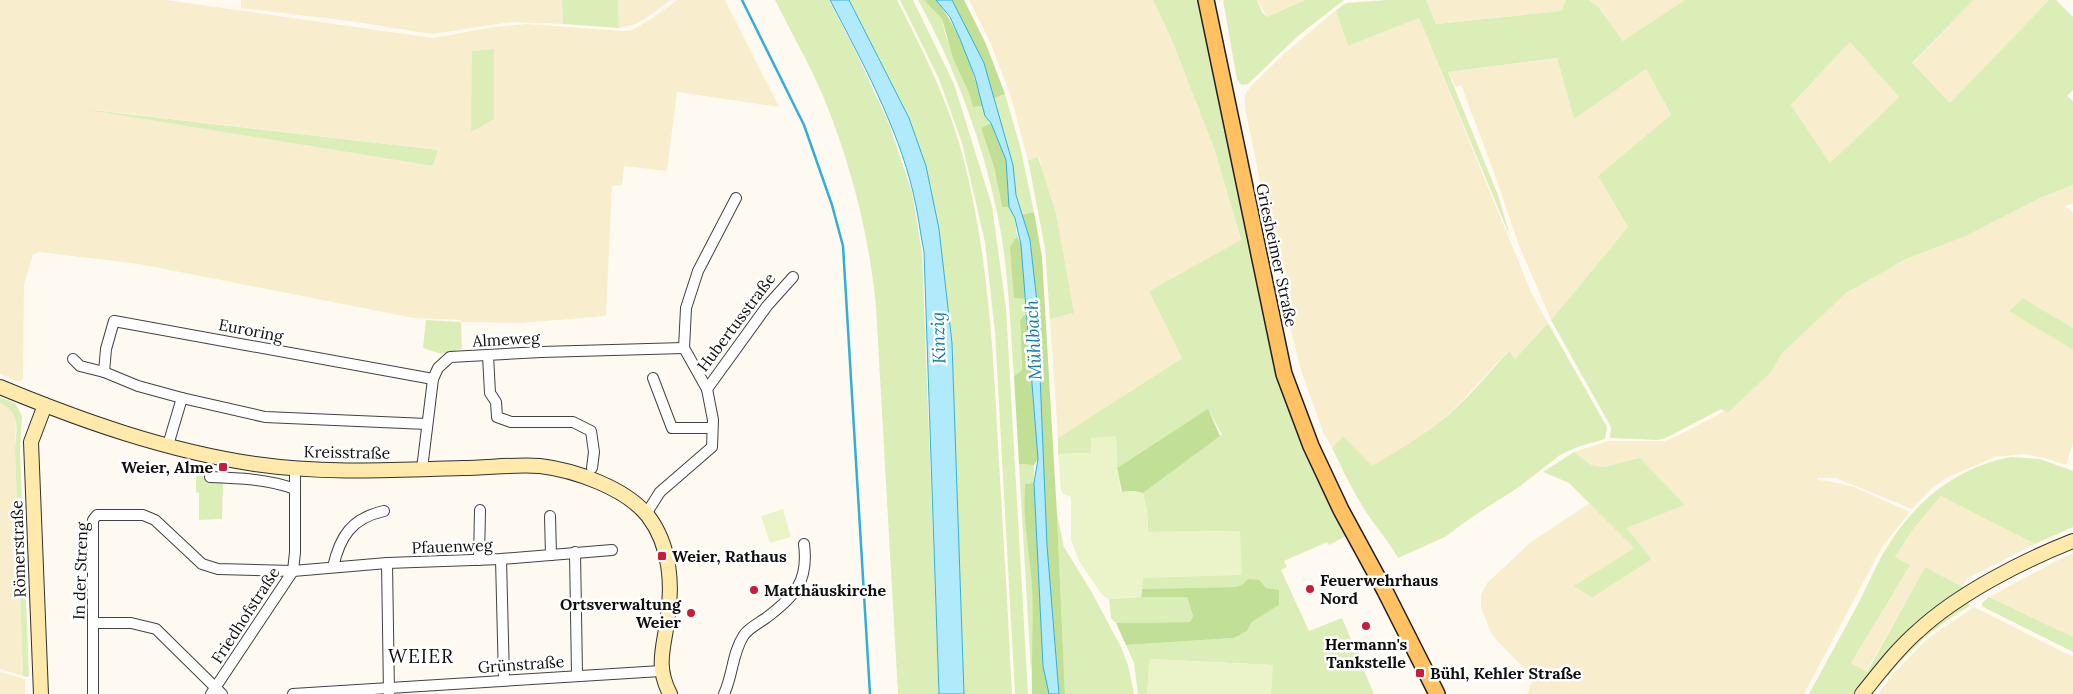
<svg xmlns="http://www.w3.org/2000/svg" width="2073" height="694" viewBox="0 0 2073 694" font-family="Lora,serif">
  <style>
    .farmland { fill: #f8eece; fill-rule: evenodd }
    .green { fill: #dbeeb7; fill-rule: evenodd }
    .forest { fill: #c1e095 }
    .pitch { fill: #ebf4c9 }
    .water { fill: #b1eafb; stroke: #32afd9 }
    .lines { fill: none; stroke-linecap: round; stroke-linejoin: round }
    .stream { stroke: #32afd9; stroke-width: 2.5 }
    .street-casing { stroke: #424242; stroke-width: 12 }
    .secondary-casing { stroke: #313131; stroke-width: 16 }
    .primary-casing { stroke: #202020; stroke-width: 18 }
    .street { stroke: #fff; stroke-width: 10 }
    .secondary { stroke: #ffeaac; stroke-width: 14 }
    .primary { stroke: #ffc161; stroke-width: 15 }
    .poi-dot { fill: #cc1a3d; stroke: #fff; stroke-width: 2 }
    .labels { text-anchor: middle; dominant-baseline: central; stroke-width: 5; stroke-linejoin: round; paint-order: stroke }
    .street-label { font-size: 16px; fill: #0f0f0f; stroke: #fff }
    .poi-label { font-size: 16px; font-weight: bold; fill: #0f0f0f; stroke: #fff; text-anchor: start }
    .water-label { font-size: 18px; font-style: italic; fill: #0d7ead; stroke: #fff }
    .quarter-label { font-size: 19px; letter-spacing: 1px; fill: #0f0f0f; stroke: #fff }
  </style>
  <rect width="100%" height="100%" fill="#fffaf1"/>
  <g class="farmland">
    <path d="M0 0H166L433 38 494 27 527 24 623 31 632 30 651 19 677 0H725L779 107 677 92 667 171 624 166 622 185 612 186 606 316 521 323 461 322V320L414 318 139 264 39 252 33 255 24 284 23 378 21 381H16L0 374ZM96 110 438 150 433 166Z"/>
    <polygon points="241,0 562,0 563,24 511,22 432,34 349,21 241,8"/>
    <polygon points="618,0 671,0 645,19 633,25 619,28"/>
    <polygon points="969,0 1153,0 1173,43 1215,151 1241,241 1149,291 1182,358 1058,438 1050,319 1074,313 1039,157 1028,160 1011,97 990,42"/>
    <polygon points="1257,0 1305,0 1267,17"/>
    <polygon points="1426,0 1566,0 1561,11 1436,24"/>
    <polygon points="1589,0 1685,0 1623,41 1599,8"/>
    <polygon points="1974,0 2049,0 1950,103 1912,64"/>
    <polygon points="1336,10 1348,46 1419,18 1531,292 1548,323 1515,359 1508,351 1462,401 1442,420 1422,436 1372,467 1343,436 1332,448 1323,432 1301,370 1289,323 1245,108 1245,94 1251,86 1285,53"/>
    <polygon points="1850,42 1899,97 1830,163 1791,105"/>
    <polygon points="1557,58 1574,119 1646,69 1671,116 1598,176 1628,227 1551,320 1518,243 1496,178 1461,85 1456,87 1448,72"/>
    <polygon points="2073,185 2073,203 2065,206 2073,213 2073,328 2023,298 2010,311 2073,350 2073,443 2066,465 2044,458 2024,454 1995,457 1946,478 1933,487 1912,509 1836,478 1817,478 1817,480 1828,481 1854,487 1910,512 1882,547 1804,694 1527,694 1533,678 1492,635 1481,608 1481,595 1487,583 1531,542 1590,503 1634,548 1575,586 1592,598 1652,559 1625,528 1685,505 1618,465 1604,467 1591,465 1574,452 1608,441 1665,441 1679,435 1725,411 1728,413 1771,372 1780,354 1846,293 1906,259 1966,236 2040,198"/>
    <polygon points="0,403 12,410 16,416 15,450 23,676 0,669"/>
    <polygon points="1941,496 2035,544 1968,578 1962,586 1925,567 1866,672 1851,663 1909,565 1895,557 1913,529"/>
    <polygon points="2073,553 2073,637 1989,597 2058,560"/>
    <polygon points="1974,607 2073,657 2073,694 1878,694 1893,674 1926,640"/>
    <polygon points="0,672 25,679 25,694 0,694"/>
  </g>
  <g class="green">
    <polygon points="562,0 618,0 619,28 563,24"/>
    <path d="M775 0H829L854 48 889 124 912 192 922 253 939 694H898L876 307C869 234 851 164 823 96 809 63 791 32 775 0Z"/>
    <path d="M849 0H897C921 47 945 94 960 146 987 243 993 344 998 445 1003 528 1008 611 1012 694H964L952 343 939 229 926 166 909 118Z"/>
    <polygon points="900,0 913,0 954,84 992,206 1006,308 1028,694 1015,694 995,332 985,242 962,143 939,79"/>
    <path d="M918 0H924L942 19 945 34 969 93 973 107 983 106 985 116 991 123 981 128 994 167 1002 207H1009L1015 218 1017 236 1015 238V298L1026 299 1027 311 1020 320 1022 370 1014 376C1010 327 1009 277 1000 228 986 150 956 69 918 0Z"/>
    <polygon points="1153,0 1203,0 1267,315 1350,534 1329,545 1327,542 1284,561 1287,567 1281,570 1309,631 1342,618 1374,694 1271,694 1272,665 1150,659 1147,694 1138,694 1134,663 1126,645 1234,638 1247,631 1252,622 1279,605 1242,585 1234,587 1142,589 1143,578 1239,531 1148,532 1147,513 1143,493 1222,434 1208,410 1117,468 1116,437 1091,453 1058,454 1058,438 1182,358 1149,291 1241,240 1215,151 1173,43"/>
    <polygon points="1223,0 1257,0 1262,12 1267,17 1305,0 1344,0 1299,35 1248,84 1242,85 1237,80"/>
    <path d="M1386 0H1426L1436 24 1561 11 1566 0H1589L1599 8 1623 41 1685 0H1974L1912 63 1950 103 2049 0H2056L2073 17V90L2067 96 2073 101V185L2040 198 1966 236 1906 259 1846 293 1781 354 1771 372 1728 413 1721 409 1666 438 1657 440 1610 438 1611 427 1551 320 1628 227 1598 176 1671 115 1646 69 1574 119 1557 58 1448 72 1498 195 1511 239 1419 18 1348 46 1336 10 1346 3ZM1850 42 1899 97 1830 163 1791 105Z"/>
    <polygon points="494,49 494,119 471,132 472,51"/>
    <polygon points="1005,94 1020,146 1034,212 1021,215 994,98"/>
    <polygon points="83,109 438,150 433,166"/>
    <polygon points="1038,157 1056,214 1074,313 1050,319 1045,248 1028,160"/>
    <polygon points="2023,298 2073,328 2073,350 2009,311"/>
    <polygon points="426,320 461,322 462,349 441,354 423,348"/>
    <path d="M1548 323 1607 427 1605 439 1580 446 1560 455 1519 487 1472 517 1445 537 1398 558C1388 540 1374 525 1363 507 1351 488 1342 468 1332 448L1343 436 1372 466C1396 452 1419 438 1441 421 1466 401 1487 375 1509 351L1515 359Z"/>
    <path d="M0 397 15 403 22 416 20 451 29 676 28 677 23 676 15 450C16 429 22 413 0 403Z"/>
    <polygon points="1574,452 1591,465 1604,467 1640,458 1685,505 1626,528 1652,559 1592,598 1574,586 1634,548 1569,483 1543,472"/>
    <path d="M2011 457 2040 459 2073 471V527L2035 544 1941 496 1913 529 1895 557 1910 565 1851 663 1867 672 1925 567 1963 587 1965 593 1858 694H1809C1825 664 1842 634 1858 604 1867 587 1874 569 1884 552 1912 504 1955 467 2011 457Z"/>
    <path d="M1019 464 1034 465V483L1025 484C1023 504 1027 518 1028 537 1032 582 1037 627 1031 672Z"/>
    <polygon points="196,473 207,474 207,483 223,483 222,519 199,520 199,493 196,492"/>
    <polygon points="1057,514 1064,547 1091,591 1121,647 1128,665 1134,694 1065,694"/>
    <polygon points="1141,597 1187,597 1193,616 1190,622 1116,623 1111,618 1109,599"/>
    <polygon points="1989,597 2073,637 2073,652 1987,609 1982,606 1982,603"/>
    <path d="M1965 602 1970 604 1968 607C1928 631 1902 657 1873 694H1867L1919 636Z"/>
  </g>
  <g class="forest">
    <path d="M924 0H936C961 31 972 69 983 106L973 107 969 93 953 58 942 19Z"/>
    <polygon points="952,0 964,0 986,44 1005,94 994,98 984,63"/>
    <polygon points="991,123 1006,160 1009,207 1002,207 994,167 981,128"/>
    <polygon points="1034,212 1042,257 1057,514 1065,694 1059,694 1047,545 1037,302 1030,240 1021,215"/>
    <polygon points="1017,236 1021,245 1026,299 1014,298 1010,247"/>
    <polygon points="1027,311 1038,459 1034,465 1019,464 1014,376 1022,370 1020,320"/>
    <polygon points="1208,409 1220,436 1143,493 1133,491 1122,492 1117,468"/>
    <path d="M1034 483 1043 666 1049 694H1032C1031 658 1034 623 1032 587 1030 553 1022 517 1025 484Z"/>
    <polygon points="1248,579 1259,580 1266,588 1279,590 1279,605 1252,622 1247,631 1234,638 1126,645 1116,623 1190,622 1193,616 1187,597 1141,597 1142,589 1234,587 1242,585"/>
  </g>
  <g class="pitch">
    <polygon points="1116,436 1117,468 1121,492 1133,491 1143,493 1147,513 1148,532 1240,531 1242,575 1143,578 1141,597 1109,599 1102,595 1079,561 1071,540 1071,497 1063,494 1061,490 1058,454 1091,453 1091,438"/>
    <polygon points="783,509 791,537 770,543 761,516"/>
    <polygon points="1150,659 1273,665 1271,694 1147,694"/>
  </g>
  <g class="water">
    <path d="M830 0H849L909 118 926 166 939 229 952 343 964 694H939L924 252C920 232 918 212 913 192 898 128 861 59 830 0Z"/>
    <polygon points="936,0 952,0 984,63 1013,165 1016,195 1030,240 1037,302 1047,545 1059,694 1049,694 1043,666 1034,483 1038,459 1021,245 1015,218 1009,207 1006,160 991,123 985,116 975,77 960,39 950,17"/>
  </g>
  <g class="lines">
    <polyline class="stream" points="742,0 804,125 832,205 843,246 870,694"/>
    <defs>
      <g id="street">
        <polyline points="488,355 490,393 496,402 497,417 511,422 573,422 591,431 594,452 592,468"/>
        <polyline points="73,359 80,366 104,372"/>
        <polyline points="653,378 672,428 712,428"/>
        <polyline points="707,389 684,348 686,308 698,271 736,198"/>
        <polyline points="427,424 265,417 182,398 138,386 104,372 106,349 114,321 433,379"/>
        <polyline points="168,445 182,398"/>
        <polyline points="422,469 433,379 438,368 450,357 541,352 684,348"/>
        <path d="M210 477C239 478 267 479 295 489"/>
        <polyline points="646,514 660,492 712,447 713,420 707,389 767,306 793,277"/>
        <polyline points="550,516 551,555"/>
        <polyline points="575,552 577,675"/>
        <polyline points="501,559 504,680"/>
        <polyline points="479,560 480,510"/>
        <polyline points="387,563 389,693"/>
        <path d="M333 567C340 536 352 518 384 511"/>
        <polyline points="93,623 131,623 156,629 222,694"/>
        <polyline points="93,694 93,520 97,515 143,515 155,520 202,564 218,569 293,571 387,563 501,559 612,550"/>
        <polyline points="211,694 293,571 295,552 295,469"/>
        <polyline points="293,694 661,671"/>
        <path d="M724 694C733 675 732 653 744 635 749 628 759 623 766 618 794 597 809 582 804 544"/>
      </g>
      <g id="secondary">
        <path d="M0 387C82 421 167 451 255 464 324 474 394 470 462 468 487 468 515 464 540 466 574 470 626 488 648 516 671 546 673 587 667 623 663 650 656 667 670 694"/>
        <polyline points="41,694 31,442 45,405"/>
        <path d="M1862 694C1880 672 1897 649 1918 631 1958 594 2022 561 2073 541"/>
      </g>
      <polyline id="primary" points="1206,0 1284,374 1311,446 1341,510 1385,591 1437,694"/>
    </defs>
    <use href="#street" class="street-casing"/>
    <use href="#secondary" class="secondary-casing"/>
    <use href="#primary" class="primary-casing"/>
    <use href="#street" class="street"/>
    <use href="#secondary" class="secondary"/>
    <use href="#primary" class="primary"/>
  </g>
  <g class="poi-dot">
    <rect x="218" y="462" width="10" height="10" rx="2.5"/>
    <rect x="657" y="551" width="10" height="10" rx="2.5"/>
    <circle cx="1310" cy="589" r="5"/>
    <circle cx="754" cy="590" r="5"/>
    <circle cx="691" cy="613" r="5"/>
    <circle cx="1366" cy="626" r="5"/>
    <rect x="1415" y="668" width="10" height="10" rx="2.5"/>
  </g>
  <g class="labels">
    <g class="street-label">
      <text transform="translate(1277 255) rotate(78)">Griesheimer Straße</text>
      <text transform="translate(736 322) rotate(-53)">Hubertusstraße</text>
      <text transform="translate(251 330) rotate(11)">Euroring</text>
      <text transform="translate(506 339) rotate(-3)">Almeweg</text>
      <text transform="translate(347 452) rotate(1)">Kreisstraße</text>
      <text transform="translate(452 546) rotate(-2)">Pfauenweg</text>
      <text transform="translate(18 549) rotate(-92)">Römerstraße</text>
      <text transform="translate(80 571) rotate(-88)">In der Streng</text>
      <text transform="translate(245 615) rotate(-57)">Friedhofstraße</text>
      <text transform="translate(521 664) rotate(-4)">Grünstraße</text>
    </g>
    <g class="poi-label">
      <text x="213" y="467" text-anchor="end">Weier, Alme</text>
      <text x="672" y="556">Weier, Rathaus</text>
      <text x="1320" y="580">Feuerwehrhaus<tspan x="1320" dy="18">Nord</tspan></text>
      <text x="764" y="590">Matthäuskirche</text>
      <text x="681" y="604" text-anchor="end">Ortsverwaltung<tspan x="681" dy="18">Weier</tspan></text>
      <text x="1366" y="644" text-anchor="middle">Hermann's<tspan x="1366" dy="18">Tankstelle</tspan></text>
      <text x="1430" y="673">Bühl, Kehler Straße</text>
    </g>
    <g class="water-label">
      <text transform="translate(938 338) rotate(-92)">Kinzig</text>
      <text transform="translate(1033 340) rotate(-93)">Mühlbach</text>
    </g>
    <g class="quarter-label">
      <text x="421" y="656">WEIER</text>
    </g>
  </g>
</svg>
